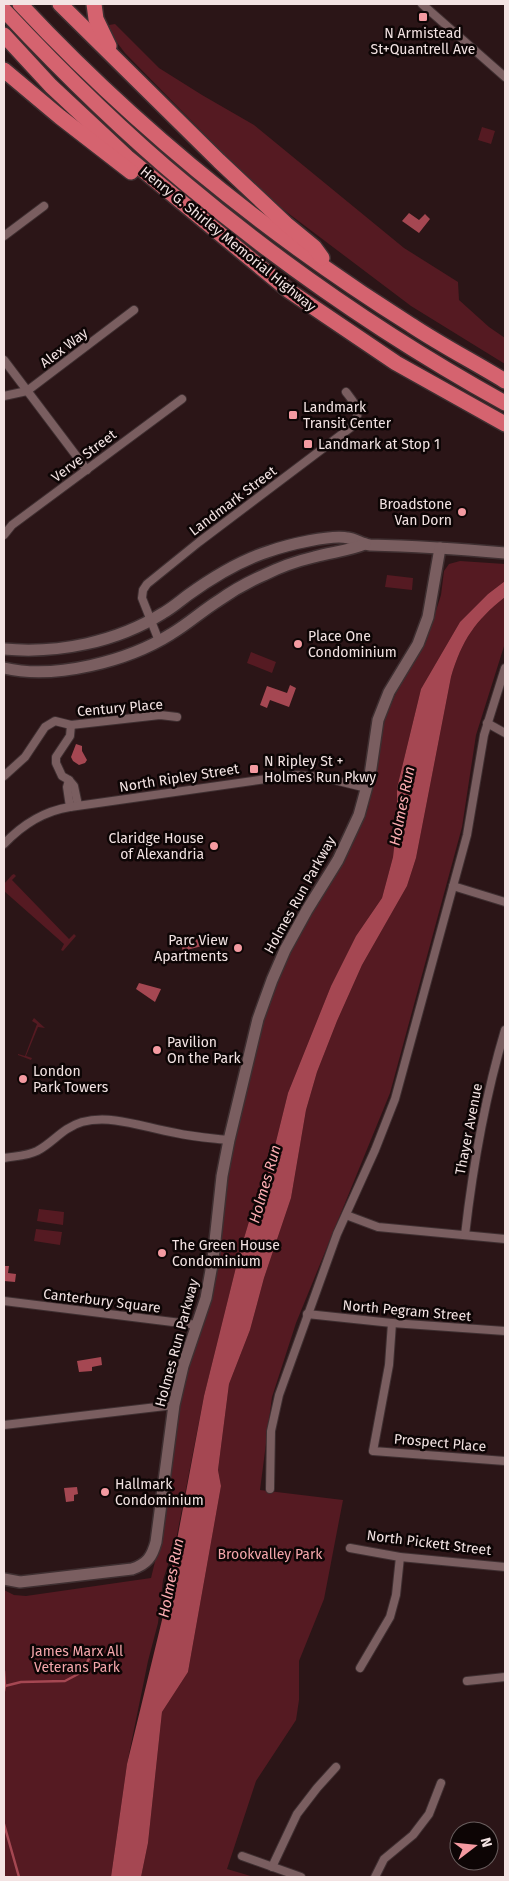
<svg xmlns="http://www.w3.org/2000/svg" width="509" height="1881" viewBox="0 0 509 1881" font-family="'Fira Sans',sans-serif">
  <style>
    .green { fill: #551a22 }
    .water { fill: #a54752 }
    .lines { fill: none; stroke-linecap: round; stroke-linejoin: round }
    .stream { stroke: #a54752; stroke-width: 2.5 }
    .street-casing { stroke: #3f2f31; stroke-width: 10 }
    .secondary-casing { stroke: #3f2f31; stroke-width: 14 }
    .highway-casing { stroke: #3f2f31; stroke-width: 18 }
    .street { stroke: #7a5e60; stroke-width: 8 }
    .secondary { stroke: #7a5e60; stroke-width: 11 }
    .highway { stroke: #d5636f; stroke-width: 15 }
    .poi-dot { fill: #f49aa1; stroke: #0d0505; stroke-width: 2 }
    .labels { text-anchor: middle; dominant-baseline: central; stroke-width: 5; stroke-linejoin: round; paint-order: stroke }
    .poi-label { font-size: 14px; fill: #f3e3e3; stroke: #0d0505; text-anchor: start }
    .street-label { font-size: 14px; fill: #f3e3e3; stroke: #0d0505 }
    .park-label { font-size: 14px; fill: #f4a6ab; stroke: #0d0505 }
    .water-label { font-size: 15px; font-style: italic; fill: #fbacb1; stroke: #0d0505 }
  </style>
  <rect width="100%" height="100%" fill="#2b1517"/>
  <g class="green">
    <polygon points="115,24 159,68 202,95 254,125 404,248 458,282 459,300 489,327 505,338 505,364 411,306 280,207 224,154 125,53 112,36 109,25"/>
    <polygon points="482,127 495,131 491,144 478,140"/>
    <polygon points="460,561 505,564 505,581 488,594 460,622 421,689 397,788 397,820 393,857 382,898 356,936 331,986 288,1093 264,1190 253,1208 239,1255 204,1396 176,1540 163,1580 158,1623 148,1661 127,1764 111,1877 4,1877 4,1590 14,1595 26,1596 151,1578 162,1533 179,1407 188,1366 210,1305 215,1281 226,1179 259,1034 272,992 291,947 352,845 368,808 385,718 397,691 426,642 441,595 444,571 449,564"/>
    <polygon points="387,575 413,578 412,590 385,587"/>
    <path d="M505 597V643L476 735 462 827 390 1093 296 1323 272 1397 260 1490 343 1500 324 1599 299 1661V1700L296 1720 256 1781 227 1869 254 1877H141L148 1843 162 1712 188 1672 221 1486 218 1470 229 1384 250 1330 264 1278 291 1198 306 1110 317 1072 337 1021 362 965 407 886 416 858 451 677C462 640 475 621 505 597Z"/>
    <polygon points="251,652 276,662 272,673 247,663"/>
    <polygon points="14,874 16,876 12,880 69,939 74,934 76,936 63,951 61,950 64,944 4,891 4,884 12,875"/>
    <polygon points="34,1018 45,1028 38,1027 26,1056 32,1058 31,1060 18,1055 18,1054 25,1056 37,1024 32,1021"/>
    <polygon points="39,1209 64,1212 63,1225 37,1221"/>
    <polygon points="36,1229 62,1232 60,1245 34,1241"/>
  </g>
  <g class="water">
    <polygon points="409,213 419,220 425,214 430,219 419,233 402,221"/>
    <path d="M505 581V597C475 621 462 640 451 677L416 858 407 886 362 965 337 1021 317 1072 306 1110 291 1198 264 1278 250 1330 229 1384 218 1470 221 1486 188 1672 162 1712 148 1843 141 1877H111L127 1764 162 1620 204 1396 239 1255 253 1208 264 1190 288 1093 331 986 356 936 382 898 393 857 397 820V788L421 689 460 622 488 594Z"/>
    <polygon points="290,685 296,688 289,707 270,700 267,708 260,705 267,686 287,693"/>
    <polygon points="76,744 82,746 82,751 87,760 85,763 79,765 73,761 71,757"/>
    <polygon points="199,938 202,946 183,951 181,945"/>
    <polygon points="139,983 161,989 155,1002 136,989"/>
    <polygon points="4,1266 9,1266 8,1273 16,1274 15,1282 4,1281"/>
    <polygon points="101,1357 102,1365 92,1367 92,1371 79,1372 77,1361"/>
    <polygon points="77,1487 78,1494 74,1495 74,1501 66,1502 64,1488"/>
  </g>
  <g class="lines">
    <g class="stream">
      <polyline points="4,1671 5,1686 4,1691"/>
      <polyline points="5,1686 21,1682 65,1681 82,1672 94,1649"/>
      <polyline points="4,1824 19,1877"/>
    </g>
    <defs>
      <g id="street">
        <polyline points="422,4 505,77"/>
        <polyline points="4,236 44,206"/>
        <polyline points="4,360 87,470"/>
        <polyline points="4,396 27,391 134,310"/>
        <polyline points="4,535 12,525 182,399"/>
        <path d="M159 641 142 598 143 590 147 584 199 542 354 425C362 410 355 404 346 392"/>
        <polyline points="487,723 505,733"/>
        <polyline points="71,725 70,736 56,757 56,763 62,776 69,780 74,786 78,805"/>
        <polyline points="4,776 25,757 45,727 55,721 71,725 160,715 177,717"/>
        <polyline points="69,780 67,787 70,807"/>
        <path d="M4 844C22 825 44 811 70 807L294 775 322 777 367 788"/>
        <polyline points="453,886 505,902"/>
        <path d="M4 1158C15 1156 27 1156 37 1151 54 1142 62 1128 82 1122 113 1114 145 1128 176 1133 193 1137 211 1138 229 1140"/>
        <polyline points="346,1215 378,1227 505,1239"/>
        <path d="M465 1235C473 1165 485 1097 505 1030"/>
        <polyline points="4,1301 197,1325"/>
        <polyline points="307,1314 392,1323 505,1331"/>
        <polyline points="392,1323 389,1365 373,1451 505,1461"/>
        <polyline points="4,1425 174,1405"/>
        <polyline points="270,1489 271,1431 279,1395 337,1234 375,1150 395,1099 467,835 484,735 505,668"/>
        <polyline points="350,1548 400,1557 505,1567"/>
        <polyline points="360,1668 390,1617 396,1595 400,1557"/>
        <polyline points="467,1681 505,1677"/>
        <polyline points="242,1856 301,1877"/>
        <polyline points="272,1867 297,1814 317,1788 336,1767"/>
        <polyline points="375,1877 384,1859 413,1835 429,1814 441,1783"/>
      </g>
      <g id="secondary">
        <path d="M4 649C58 654 117 642 163 613 172 608 180 601 188 595 213 577 241 560 270 551 287 545 332 534 348 538 356 539 362 544 370 545 415 546 460 549 505 553"/>
        <path d="M4 668C55 680 128 661 171 634 188 624 202 611 218 601 232 591 248 582 264 575 280 567 297 561 314 557 331 552 348 551 365 544"/>
        <path d="M4 1579 20 1582 132 1569C147 1564 152 1557 156 1542L174 1405 183 1366 206 1298 213 1259 222 1176 229 1140 258 1019 272 980 285 950 307 910 338 860 359 815 370 775 378 720 389 692 418 644 428 617 440 548"/>
      </g>
      <g id="highway">
        <path d="M20 4C135 127 268 235 411 325 441 345 474 362 505 381"/>
        <polyline points="60,4 219,161 286,224 314,247 322,258"/>
        <polyline points="94,4 96,19 109,46"/>
        <path d="M4 10C62 72 122 131 187 185 286 268 393 341 505 403"/>
        <polyline points="4,35 51,86 127,157 288,290 396,363 505,424"/>
        <polyline points="4,70 60,117 131,172"/>
      </g>
    </defs>
    <use href="#street" class="street-casing"/>
    <use href="#secondary" class="secondary-casing"/>
    <use href="#highway" class="highway-casing"/>
    <use href="#street" class="street"/>
    <use href="#secondary" class="secondary"/>
    <use href="#highway" class="highway"/>
  </g>
  <g class="poi-dot">
    <rect x="418" y="12" width="10" height="10" rx="2.5"/>
    <rect x="288" y="410" width="10" height="10" rx="2.5"/>
    <rect x="303" y="439" width="10" height="10" rx="2.5"/>
    <circle cx="462" cy="512" r="5"/>
    <circle cx="298" cy="644" r="5"/>
    <rect x="249" y="764" width="10" height="10" rx="2.5"/>
    <circle cx="214" cy="846" r="5"/>
    <circle cx="238" cy="948" r="5"/>
    <circle cx="157" cy="1050" r="5"/>
    <circle cx="23" cy="1079" r="5"/>
    <circle cx="162" cy="1253" r="5"/>
    <circle cx="105" cy="1492" r="5"/>
  </g>
  <g class="labels">
    <g class="poi-label">
      <text x="423" y="33" text-anchor="middle">N Armistead<tspan x="423" dy="16">St+Quantrell Ave</tspan></text>
      <text x="303" y="407">Landmark<tspan x="303" dy="16">Transit Center</tspan></text>
      <text x="318" y="444">Landmark at Stop 1</text>
      <text x="452" y="504" text-anchor="end">Broadstone<tspan x="452" dy="16">Van Dorn</tspan></text>
      <text x="308" y="636">Place One<tspan x="308" dy="16">Condominium</tspan></text>
      <text x="264" y="761">N Ripley St +<tspan x="264" dy="16">Holmes Run Pkwy</tspan></text>
      <text x="204" y="838" text-anchor="end">Claridge House<tspan x="204" dy="16">of Alexandria</tspan></text>
      <text x="228" y="940" text-anchor="end">Parc View<tspan x="228" dy="16">Apartments</tspan></text>
      <text x="167" y="1042">Pavilion<tspan x="167" dy="16">On the Park</tspan></text>
      <text x="33" y="1071">London<tspan x="33" dy="16">Park Towers</tspan></text>
      <text x="172" y="1245">The Green House<tspan x="172" dy="16">Condominium</tspan></text>
      <text x="115" y="1484">Hallmark<tspan x="115" dy="16">Condominium</tspan></text>
    </g>
    <g class="street-label">
      <text transform="translate(228 239) rotate(39)">Henry G. Shirley Memorial Highway</text>
      <text transform="translate(64 348) rotate(-37)">Alex Way</text>
      <text transform="translate(84 456) rotate(-37)">Verve Street</text>
      <text transform="translate(233 501) rotate(-37)">Landmark Street</text>
      <text transform="translate(120 708) rotate(-5)">Century Place</text>
      <text transform="translate(179 778) rotate(-9)">North Ripley Street</text>
      <text transform="translate(300 895) rotate(-61)">Holmes Run Parkway</text>
      <text transform="translate(469 1129) rotate(-79)">Thayer Avenue</text>
      <text transform="translate(102 1301) rotate(7)">Canterbury Square</text>
      <text transform="translate(407 1311) rotate(5)">North Pegram Street</text>
      <text transform="translate(177 1343) rotate(-75)">Holmes Run Parkway</text>
      <text transform="translate(440 1443) rotate(5)">Prospect Place</text>
      <text transform="translate(429 1543) rotate(7)">North Pickett Street</text>
    </g>
    <g class="park-label">
      <text x="270" y="1554">Brookvalley Park</text>
      <text x="77" y="1651">James Marx All<tspan x="77" dy="16">Veterans Park</tspan></text>
    </g>
    <g class="water-label">
      <text transform="translate(402 806) rotate(-79)">Holmes Run</text>
      <text transform="translate(265 1184) rotate(-74)">Holmes Run</text>
      <text transform="translate(171 1578) rotate(-79)">Holmes Run</text>
    </g>
  </g>
  <rect width="509" height="1881" fill="none" stroke="#f3e3e3" stroke-width="10"/>
  <g transform="translate(474 1846) rotate(74)"><circle r="24" fill="#0d0505" stroke="#695e5e"/>
  <path d="M0-4L9 19L0 12L-9 19Z" fill="#f49aa1"/>
  <text y="-8" font-size="14" font-weight="bold" text-anchor="middle" fill="#f3e3e3">N</text>
  </g>
</svg>
